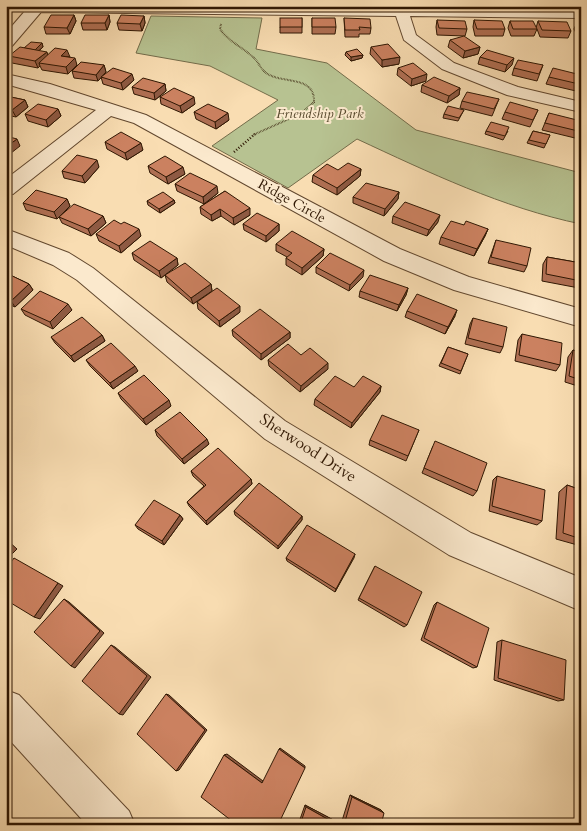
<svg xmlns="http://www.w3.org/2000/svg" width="587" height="831" viewBox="0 0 587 831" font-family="Cardo,serif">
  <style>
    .green { fill: #b7c291; stroke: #736c4a }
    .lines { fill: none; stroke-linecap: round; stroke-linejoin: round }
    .minor-casing { stroke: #62482f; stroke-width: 2 }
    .path-far1 { stroke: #2f1703; stroke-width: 2; stroke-dasharray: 0.5 1; stroke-linecap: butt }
    .path { stroke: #2f1703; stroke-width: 2.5; stroke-dasharray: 1 2; stroke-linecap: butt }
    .minor { fill: #fbe9cd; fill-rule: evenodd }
    .wall { fill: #af6f53; stroke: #2f1703 }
    .shaded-wall { fill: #8e5a43; stroke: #2f1703 }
    .building { fill: #cb8160; stroke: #2f1703 }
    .labels { text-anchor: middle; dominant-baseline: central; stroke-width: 4; stroke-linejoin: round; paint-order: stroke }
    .far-park-label { font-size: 14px; font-style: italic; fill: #584a2e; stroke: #fbe9cd }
    .far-street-label { font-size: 14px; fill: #2f1703; stroke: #fbe9cd }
    .street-label { font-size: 16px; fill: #2f1703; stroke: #fbe9cd }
  </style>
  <rect width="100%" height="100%" fill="#f9ddb2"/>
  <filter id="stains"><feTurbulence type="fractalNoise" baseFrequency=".004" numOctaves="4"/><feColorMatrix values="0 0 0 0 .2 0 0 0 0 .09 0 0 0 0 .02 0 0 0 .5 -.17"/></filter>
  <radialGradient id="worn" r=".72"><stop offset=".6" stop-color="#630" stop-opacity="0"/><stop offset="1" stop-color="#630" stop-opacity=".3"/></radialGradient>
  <path class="green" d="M151 16 262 18 256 49 327 63 416 130 581 173V224C503 208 428 172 357 139L288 188 212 146 278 100 210 66 136 53Z"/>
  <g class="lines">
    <defs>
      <g id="minor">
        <polygon points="16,6 407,6 581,10 581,18 410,16 416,35 454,63 518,87 581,102 581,112 507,95 442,69 404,40 396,16 41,12 12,46 6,48 6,33 25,11 18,10"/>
        <polygon points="6,74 50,84 146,115 400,249 469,277 581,309 581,327 454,290 384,261 134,123 111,116 13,194 6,195 6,179 96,110 6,84"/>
        <polygon points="6,229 69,253 93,268 285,421 471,533 581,578 581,611 449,555 265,439 77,280 53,265 6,245"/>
        <polygon points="6,690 19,695 129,811 135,825 87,825 6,736"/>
      </g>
    </defs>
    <use href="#minor" class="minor-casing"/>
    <path class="path-far1" d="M221 24 220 29C228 41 242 47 253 57 258 61 260 68 265 72 280 85 315 74 314 102L300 114 253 135"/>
    <polyline class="path" points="234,152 255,134"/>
    <use href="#minor" class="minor"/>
  </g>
  <g class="wall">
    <polygon points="74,15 76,21 70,34 46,34 44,27"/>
    <polygon points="109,15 110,22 107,30 83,30 81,23"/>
    <polygon points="144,16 145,23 142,31 119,30 117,23"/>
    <polygon points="302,18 302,33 280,33 280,27"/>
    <polygon points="312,18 336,27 335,34 312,34"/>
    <polygon points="344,18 371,28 370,34 359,34 359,37 345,37"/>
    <polygon points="437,20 467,29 465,36 437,35 436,27"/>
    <polygon points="474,20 505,29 503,36 475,36 473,27"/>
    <polygon points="510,21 536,28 538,21 571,31 568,38 540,37 537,29 534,36 511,36 508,28"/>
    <polygon points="577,22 581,22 581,37 578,37 574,29"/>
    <polygon points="450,40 480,47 478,54 463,58 448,47"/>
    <polygon points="42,43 43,47 39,51 48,55 69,57 77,65 68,74 42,70 40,66 38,68 12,63 9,56 24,48"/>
    <polygon points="371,47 399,64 382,67 370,54"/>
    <polygon points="346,52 363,55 362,58 351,61 345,55"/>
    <polygon points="480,57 512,65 505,72 478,64"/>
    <polygon points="104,65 106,72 98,81 74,78 72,71"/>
    <polygon points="543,65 537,81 512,75 514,68"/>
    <polygon points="398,68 426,81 411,86 397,75"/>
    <polygon points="101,77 134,80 123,90 103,84"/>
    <polygon points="549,77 581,80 576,91 546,84"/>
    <polygon points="165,84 166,91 155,100 134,94 132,87"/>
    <polygon points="422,85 460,88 459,95 447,103 421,92"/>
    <polygon points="6,96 25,100 28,107 16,117 6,115"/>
    <polygon points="160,97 195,104 182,113 161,104"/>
    <polygon points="499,99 492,116 460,108 462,101"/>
    <polygon points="58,109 61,116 48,127 28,121 25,114"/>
    <polygon points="464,110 458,121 443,118 444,114"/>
    <polygon points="538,110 530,127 502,119 505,112"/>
    <polygon points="194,112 229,120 216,129 196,119"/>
    <polygon points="549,113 578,131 575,138 542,130"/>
    <polygon points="486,131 508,131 503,140 485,134"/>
    <polygon points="533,131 550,135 544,148 527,143"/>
    <polygon points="105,142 143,150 127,160 107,149"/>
    <polygon points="148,166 185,174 168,184 150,173"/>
    <polygon points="99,167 85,183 64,178 62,171"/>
    <polygon points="361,169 360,176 337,195 312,182 313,175"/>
    <polygon points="175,184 218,193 204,204 177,191"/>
    <polygon points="225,191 250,215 234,225 221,216 212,221 201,214 200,207"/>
    <polygon points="399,192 398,199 384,216 353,203 353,197"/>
    <polygon points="67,199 70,206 60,216 103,216 106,223 91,236 62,223 59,217 57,219 26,210 23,203"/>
    <polygon points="174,200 175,203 160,213 148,205 147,201"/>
    <polygon points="393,216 438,222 427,236 392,223"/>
    <polygon points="243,224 279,224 279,231 266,242 244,230"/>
    <polygon points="464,225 488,229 485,236 474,256 439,244 441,237"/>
    <polygon points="96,234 141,236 121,253 99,241"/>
    <polygon points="496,240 527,266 524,272 488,263"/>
    <polygon points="276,244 324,249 323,256 302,275 286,265 286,258 287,257 276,251"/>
    <polygon points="132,253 177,258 178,265 161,278 134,260"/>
    <polygon points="547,257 581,263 581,285 579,288 542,281 543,264"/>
    <polygon points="316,267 363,277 349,291 316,273"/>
    <polygon points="6,273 29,284 33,290 15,307 6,303"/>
    <polygon points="165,275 211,284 212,291 193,304 167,282"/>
    <polygon points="408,288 406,295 397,311 359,297 360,291"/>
    <polygon points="197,302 240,312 220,327 198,309"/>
    <polygon points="21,309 72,310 53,329 25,315"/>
    <polygon points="407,311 455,316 445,334 405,317"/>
    <polygon points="473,318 503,347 500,353 465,344 470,324"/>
    <polygon points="232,330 290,332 290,338 261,360 233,336"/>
    <polygon points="522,334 560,365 556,371 515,361 518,340"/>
    <polygon points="102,335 105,341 74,362 55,343 51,337"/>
    <polygon points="448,347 468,354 460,374 439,366"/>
    <polygon points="573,350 581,353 581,387 565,382 568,357"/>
    <polygon points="301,355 328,369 300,392 269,366 268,360"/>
    <polygon points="86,360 138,371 113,389 90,366"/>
    <polygon points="381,386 380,392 351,428 314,405 315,399 354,387"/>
    <polygon points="118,393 171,406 146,425 121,399"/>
    <polygon points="155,430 209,444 184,464 157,436"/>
    <polygon points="419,430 406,461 369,445 370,440"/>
    <polygon points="433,446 477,491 473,496 422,473"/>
    <polygon points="191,471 251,479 252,484 207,525 189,506 187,502 204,486 193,476"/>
    <polygon points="497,476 542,521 537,525 489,511 493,480"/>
    <polygon points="567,485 581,490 581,546 556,539 559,492"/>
    <polygon points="234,511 302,516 302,520 278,549 235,515"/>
    <polygon points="180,515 183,519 164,545 138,529 135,525"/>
    <polygon points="355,554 335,592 287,561 286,558"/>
    <polygon points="375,566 407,625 404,627 358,600"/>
    <polygon points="437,602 477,667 473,668 421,640 434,605"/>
    <polygon points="502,640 564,700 558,701 494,680 497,642"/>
    <polygon points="350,795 381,810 381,825 298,825 305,805 341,824"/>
  </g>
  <g class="shaded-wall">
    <polygon points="74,15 76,21 70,34 67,28"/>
    <polygon points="109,15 110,22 107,30 105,23"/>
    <polygon points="144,16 145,23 142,31 140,24"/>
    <polygon points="42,43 43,47 36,53 35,50"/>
    <polygon points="480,47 478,54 463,58 465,51"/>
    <polygon points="67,50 70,57 61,56"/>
    <polygon points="47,52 49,59 39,63 40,66 38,68 35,61"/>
    <polygon points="363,55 362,58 351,61 351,57"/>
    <polygon points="400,57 399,64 382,67 382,60"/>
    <polygon points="75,58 77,65 68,74 66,67"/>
    <polygon points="514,58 512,65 505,72 507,65"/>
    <polygon points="104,65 106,72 98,81 96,75"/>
    <polygon points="132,74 134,80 123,90 121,83"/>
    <polygon points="427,74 426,81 411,86 412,79"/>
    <polygon points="165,84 166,91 155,100 154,93"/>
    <polygon points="460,88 459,95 447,103 449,96"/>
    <polygon points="194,97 195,104 182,113 180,106"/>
    <polygon points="25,100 28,107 16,117 12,110"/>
    <polygon points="58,109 61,116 48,127 46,120"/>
    <polygon points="228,113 229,120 216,129 215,122"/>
    <polygon points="17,139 20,146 6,157 6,147"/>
    <polygon points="141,143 143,150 127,160 125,153"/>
    <polygon points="97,160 99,167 85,183 82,176"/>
    <polygon points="183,167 185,174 168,184 166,177"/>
    <polygon points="361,169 360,176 337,195 337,188"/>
    <polygon points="217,186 218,193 204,204 203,197"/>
    <polygon points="399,192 398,199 384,216 385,209"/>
    <polygon points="67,199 70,206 57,219 54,212"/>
    <polygon points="174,200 175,203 160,213 159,209"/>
    <polygon points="250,208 250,215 234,225 233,218"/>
    <polygon points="220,209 221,216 212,221 211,215"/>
    <polygon points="440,215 438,222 427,236 429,230"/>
    <polygon points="103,216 106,223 91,236 88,229"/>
    <polygon points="279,224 279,231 266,242 266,236"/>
    <polygon points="139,229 141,236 121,253 119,246"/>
    <polygon points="488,229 485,236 474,256 477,249"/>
    <polygon points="324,249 323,256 302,275 302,268"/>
    <polygon points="177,258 178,265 161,278 159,271"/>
    <polygon points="364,270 363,277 349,291 350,285"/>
    <polygon points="29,284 33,290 15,307 11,301"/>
    <polygon points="211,284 212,291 193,304 191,298"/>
    <polygon points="408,288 406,295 397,311 399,305"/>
    <polygon points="68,304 72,310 53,329 50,322"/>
    <polygon points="240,306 240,312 220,327 219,321"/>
    <polygon points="457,310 455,316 445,334 448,327"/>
    <polygon points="290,332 290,338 261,360 261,354"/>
    <polygon points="102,335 105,341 74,362 71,356"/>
    <polygon points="328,363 328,369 300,392 301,386"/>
    <polygon points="135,366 138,371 113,389 110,383"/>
    <polygon points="381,386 380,392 351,428 352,423"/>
    <polygon points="169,400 171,406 146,425 143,419"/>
    <polygon points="207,439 209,444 184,464 182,459"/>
    <polygon points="251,479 252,484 207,525 206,521"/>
    <polygon points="180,515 183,519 164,545 162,541"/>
    <polygon points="302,516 302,520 278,549 278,546"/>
    <polygon points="6,539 17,549 6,560"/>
    <polygon points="355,554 354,558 335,592 336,589"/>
    <polygon points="58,583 63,586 40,619 34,617"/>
    <polygon points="64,599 69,602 104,633 75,668 71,666"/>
    <polygon points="111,645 115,647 151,677 123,715 119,714"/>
    <polygon points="166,694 169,695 207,730 179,770 176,771"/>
    <polygon points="280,748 305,766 305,768 279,749"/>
    <polygon points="227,754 263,781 262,783 224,755"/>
    <polygon points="350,795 381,810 384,813 352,797"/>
    <polygon points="305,805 341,824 342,825 338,825 306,807"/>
  </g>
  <g class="building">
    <polygon points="51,15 74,15 67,28 44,27"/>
    <polygon points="85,15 109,15 105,23 81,23"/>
    <polygon points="121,15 144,16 140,24 117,23"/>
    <rect x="280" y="18" width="22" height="9"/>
    <polygon points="312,18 335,18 336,27 312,27"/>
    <polygon points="344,18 370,19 371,28 359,27 360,30 345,30"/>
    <polygon points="437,20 465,21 467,29 439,28"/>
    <polygon points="474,20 502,21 505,29 477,29"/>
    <polygon points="510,21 533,21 537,29 513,29"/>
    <polygon points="538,21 567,22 571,31 542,30"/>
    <polygon points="577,22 581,22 581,30"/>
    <polygon points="464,36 480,47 465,51 450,40"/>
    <polygon points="31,42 42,43 35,50 24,48"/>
    <polygon points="388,44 400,57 382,60 371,47"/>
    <polygon points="20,47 47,52 35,61 9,56"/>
    <polygon points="55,48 67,50 61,56 75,58 66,67 39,63"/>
    <polygon points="357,49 363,55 351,57 346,52"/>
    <polygon points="487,50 514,58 507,65 480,57"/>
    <polygon points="518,60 543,65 539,74 514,68"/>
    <polygon points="81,62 104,65 96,75 72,71"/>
    <polygon points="413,63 427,74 412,79 398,68"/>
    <polygon points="113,68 132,74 121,83 101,77"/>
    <polygon points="553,68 581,75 581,80 579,84 549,77"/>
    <polygon points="434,77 460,88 449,96 422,85"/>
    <polygon points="143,78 165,84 154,93 132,87"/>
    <polygon points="174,88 194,97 180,106 160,97"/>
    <polygon points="467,92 499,99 494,109 462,101"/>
    <polygon points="6,96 25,100 12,110 6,109"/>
    <polygon points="510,102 538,110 533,120 505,112"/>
    <polygon points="38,104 58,109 46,120 25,114"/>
    <polygon points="208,104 228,113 215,122 194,112"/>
    <polygon points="448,106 464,110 459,118 444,114"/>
    <polygon points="549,113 581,121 578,131 545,123"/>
    <polygon points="491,122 509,127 505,136 486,131"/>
    <polygon points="533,131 550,135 546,144 529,140"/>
    <polygon points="121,132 141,143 125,153 105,142"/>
    <polygon points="6,136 17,139 6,147"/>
    <polygon points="77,155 97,160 82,176 62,171"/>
    <polygon points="165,156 183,167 166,177 148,166"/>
    <polygon points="348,163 361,169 337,188 313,175 327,164 338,170"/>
    <polygon points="190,173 217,186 203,197 175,184"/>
    <polygon points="366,183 399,192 385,209 353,197"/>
    <polygon points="36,190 67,199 54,212 23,203"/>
    <polygon points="225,191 250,208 233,218 220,209 211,215 200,207"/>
    <polygon points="163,192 174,200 159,209 147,201"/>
    <polygon points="405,202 440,215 429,230 393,216"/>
    <polygon points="74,204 103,216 88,229 59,217"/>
    <polygon points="257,213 279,224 266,236 243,224"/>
    <polygon points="114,220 121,224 124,222 139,229 119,246 96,234"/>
    <polygon points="451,221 464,225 466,221 488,229 477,249 441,237"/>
    <polygon points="292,231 324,249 302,268 286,258 292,253 276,244"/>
    <polygon points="496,240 531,248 527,266 491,257"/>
    <polygon points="150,241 177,258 159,271 132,253"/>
    <polygon points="330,253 364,270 350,285 316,267"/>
    <polygon points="547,257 581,263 581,281 546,274"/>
    <polygon points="185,263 211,284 191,298 165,275"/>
    <polygon points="6,273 29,284 11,301 6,298"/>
    <polygon points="370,275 408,288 399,305 360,291"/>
    <polygon points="217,288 240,306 219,321 197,302"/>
    <polygon points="40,291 68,304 50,322 21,309"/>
    <polygon points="417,294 457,310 448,327 407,311"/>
    <polygon points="260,309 290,332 261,354 232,330"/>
    <polygon points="82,317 102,335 71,356 51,337"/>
    <polygon points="473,318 507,327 503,347 468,338"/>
    <polygon points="522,334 562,343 560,365 519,355"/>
    <polygon points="111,343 135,366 110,383 86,360"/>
    <polygon points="288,344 301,355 310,348 328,363 301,386 268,360"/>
    <polygon points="448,347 468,354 461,371 441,363"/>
    <polygon points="573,350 581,353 581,380 569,376"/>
    <polygon points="144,375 169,400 143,419 118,393"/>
    <polygon points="335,376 354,387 363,376 381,386 352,423 315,399"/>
    <polygon points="180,412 207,439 182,459 155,430"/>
    <polygon points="382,415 419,430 408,456 370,440"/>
    <polygon points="435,441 487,463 477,491 424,468"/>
    <polygon points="218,448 251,479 206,521 187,502 206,485 191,471"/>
    <polygon points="497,476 545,490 542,521 492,506"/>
    <polygon points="259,483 302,516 278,546 234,511"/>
    <polygon points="567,485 581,490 581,539 563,533"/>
    <polygon points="154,500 180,515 162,541 135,525"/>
    <polygon points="307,525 355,554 336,589 286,558"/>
    <polygon points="6,541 11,545 6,550"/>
    <polygon points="14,558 58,583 34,617 6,600 6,569"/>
    <polygon points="375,566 422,592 407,625 359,598"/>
    <polygon points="64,599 100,631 71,666 34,632"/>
    <polygon points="437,602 489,628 477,667 424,638"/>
    <polygon points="502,640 566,660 564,700 498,678"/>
    <polygon points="111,645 147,676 119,714 82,681"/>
    <polygon points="166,694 205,730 176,771 137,734"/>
    <polygon points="279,749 305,768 278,825 237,825 201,797 224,755 262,783"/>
    <polygon points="352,797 384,813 381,825 344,825"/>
    <polygon points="306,807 338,825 300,825"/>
  </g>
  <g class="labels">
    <g class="far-park-label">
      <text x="320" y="113">Friendship Park</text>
    </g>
    <g class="far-street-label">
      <text transform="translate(292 201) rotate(29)">Ridge Circle</text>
    </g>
    <g class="street-label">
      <text transform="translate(308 448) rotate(33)">Sherwood Drive</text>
    </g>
  </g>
  <rect width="587" height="831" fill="none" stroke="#f9ddb2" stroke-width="25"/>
  <rect x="8" y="8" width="572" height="816" fill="none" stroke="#2f1703" stroke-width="2.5"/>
  <rect x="12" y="12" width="562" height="806" fill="none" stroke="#2f1703"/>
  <rect width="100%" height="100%" filter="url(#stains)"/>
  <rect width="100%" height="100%" fill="url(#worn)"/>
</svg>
